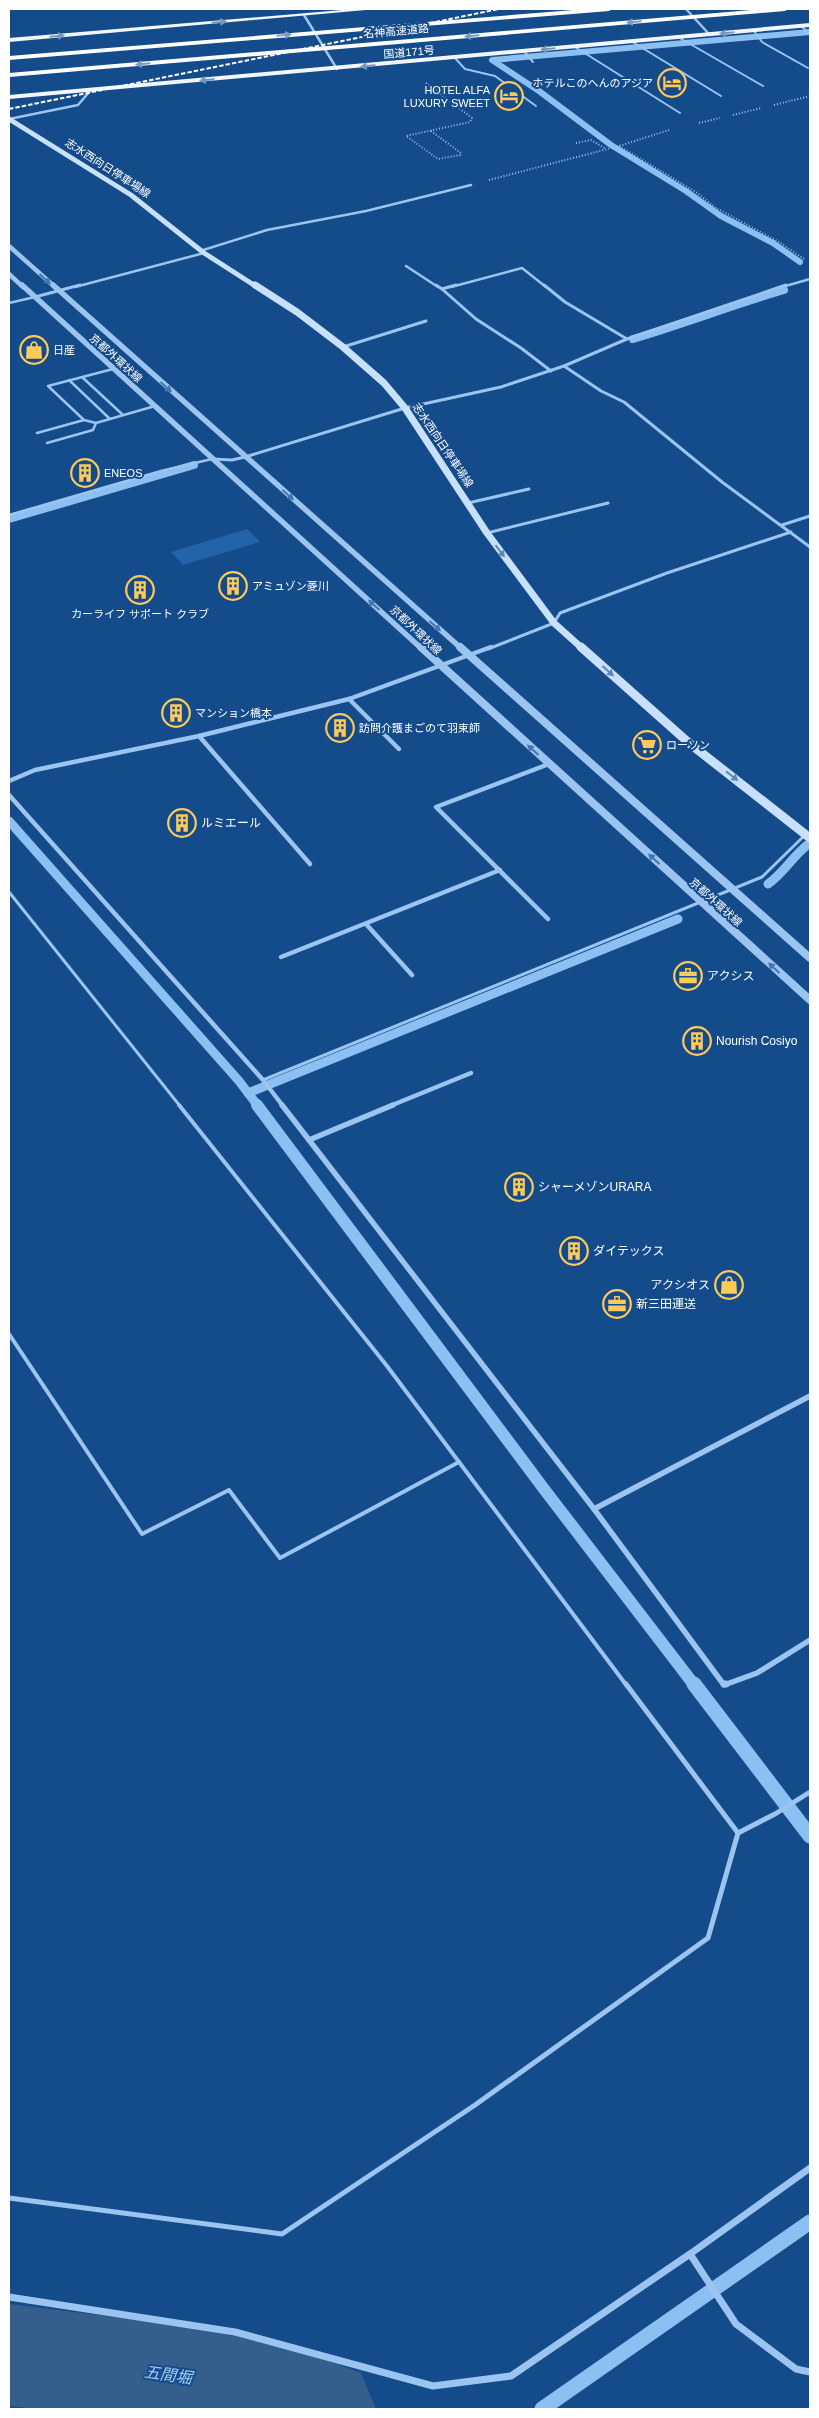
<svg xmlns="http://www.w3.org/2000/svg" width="819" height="2418" viewBox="0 0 819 2418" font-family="Helvetica,'Noto Sans JP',sans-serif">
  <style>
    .green { fill: #2363a8 }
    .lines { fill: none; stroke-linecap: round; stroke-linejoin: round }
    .stream-far4 { stroke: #8cc0f3; stroke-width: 6 }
    .stream-far3 { stroke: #8cc0f3; stroke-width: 8 }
    .stream-far2 { stroke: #8cc0f3; stroke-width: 9 }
    .stream-far1 { stroke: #8cc0f3; stroke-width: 12 }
    .stream { stroke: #8cc0f3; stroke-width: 15 }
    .river { fill: #345e8c; fill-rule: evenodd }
    .path { stroke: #9bc4f0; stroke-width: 2; stroke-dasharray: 1 2; stroke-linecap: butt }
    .service-far4 { stroke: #9bc4f0; stroke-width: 2 }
    .service-far3 { stroke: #9bc4f0; stroke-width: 2.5 }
    .service-far2 { stroke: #9bc4f0; stroke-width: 3 }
    .service-far1 { stroke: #9bc4f0; stroke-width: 4 }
    .service { stroke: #9bc4f0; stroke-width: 5 }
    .minor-far4 { stroke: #9bc4f0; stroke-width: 2.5 }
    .minor-far3 { stroke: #9bc4f0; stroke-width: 3 }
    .minor-far2 { stroke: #9bc4f0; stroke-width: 4.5 }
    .minor-far1 { stroke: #9bc4f0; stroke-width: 5.5 }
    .minor { stroke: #9bc4f0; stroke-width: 7 }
    .tertiary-far2 { stroke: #9bc4f0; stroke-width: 4.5 }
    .tertiary-far1 { stroke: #9bc4f0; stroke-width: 5.5 }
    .tertiary { stroke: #9bc4f0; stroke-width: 8 }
    .secondary-far2 { stroke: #c9e0fb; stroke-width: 5 }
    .secondary-far1 { stroke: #c9e0fb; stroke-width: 7 }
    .secondary { stroke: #c9e0fb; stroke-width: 9 }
    .trunk { fill: #f2f7ff; fill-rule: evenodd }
    .motorway { fill: #fff; fill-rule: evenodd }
    .rail { stroke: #fff; stroke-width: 2; stroke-dasharray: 4.5 2; stroke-linecap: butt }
    .oneway { fill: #7898bf }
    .oneway2 { fill: #7e9cbf }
    .oneway3 { fill: #4375ae }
    .oneway4 { fill: #5c87b7 }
    .labels { text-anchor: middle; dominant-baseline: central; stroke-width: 4; stroke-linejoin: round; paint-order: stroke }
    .far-street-label { font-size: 11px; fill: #fff; stroke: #144b8a }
    .far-poi-label { font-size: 11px; fill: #fff; stroke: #144b8a; text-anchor: start }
    .poi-label { font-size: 12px; fill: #fff; stroke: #144b8a; text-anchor: start }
    .near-water-label { font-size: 16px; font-style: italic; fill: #a6cef7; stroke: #144b8a }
  </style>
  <rect width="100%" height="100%" fill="#144b8a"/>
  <polygon class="green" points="247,529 260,542 183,565 171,552"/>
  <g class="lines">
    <polyline class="stream-far4" points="800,262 773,243 721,216 686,191 611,145 539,91 492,60 810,32"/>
    <g class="stream-far3">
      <path d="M633 339C684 324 733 305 784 290"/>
      <polyline points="9,519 194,465"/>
    </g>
    <g class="stream-far2">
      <polyline points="9,821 239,1081 258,1106"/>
      <path d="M768 884C785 872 793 855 810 843"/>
      <polyline points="248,1093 678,919"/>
    </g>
    <polyline class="stream-far1" points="257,1105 544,1489 695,1686"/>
    <g class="stream">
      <polyline points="694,1684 810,1836"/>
      <polyline points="542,2409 810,2222"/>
    </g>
    <path class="river" d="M9 2304C125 2319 253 2328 361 2373L376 2409H37L9 2406Z"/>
    <g class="path">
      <polyline points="426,83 472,118 470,122 406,136 438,159 460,155 461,153 431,131"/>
      <polyline points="774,105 810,96"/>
      <polyline points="733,115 761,108"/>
      <polyline points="699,123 720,118"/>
      <polyline points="576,143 591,140 606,149"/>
      <polyline points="619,146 696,192 716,208 779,242 804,259"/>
      <polyline points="489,180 619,146 669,130"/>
    </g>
    <g class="service-far4">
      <polyline points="801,26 810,34"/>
      <polyline points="754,31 762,42 808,68"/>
      <polyline points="678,37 763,86"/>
      <polyline points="631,41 721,96"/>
      <polyline points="575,47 680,113"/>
      <polyline points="524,51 533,62"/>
      <polyline points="454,57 465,69 495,76 536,106"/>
    </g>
    <g class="service-far3">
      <polyline points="9,303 35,297"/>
      <polyline points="113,369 48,386 84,420 96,423 155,406"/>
      <polyline points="82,377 123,415"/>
      <polyline points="69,380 110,419"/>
      <polyline points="37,433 84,420"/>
      <polyline points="47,443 93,430 96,423"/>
      <polyline points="9,515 161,471 212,459"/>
    </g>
    <g class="service-far2">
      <polyline points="9,892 180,1106"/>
      <polyline points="263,1080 762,877 805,835"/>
    </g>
    <g class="service-far1">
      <polyline points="179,1105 387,1366 627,1686"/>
      <polyline points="9,1334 142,1534 229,1490 280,1558 459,1462"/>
    </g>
    <g class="service">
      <polyline points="626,1684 738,1833"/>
      <polyline points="9,2198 282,2234 475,2105 708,1938 738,1833 775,1814 810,1792"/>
    </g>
    <g class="minor-far4">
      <polyline points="686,9 709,34"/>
      <polyline points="304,15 337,69"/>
      <polyline points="9,119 78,105 90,91"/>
      <polyline points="200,251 267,230 366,211 471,185"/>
      <polyline points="406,266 438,287"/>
      <polyline points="75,287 204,253"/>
      <polyline points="451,287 522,268 546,287"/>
      <polyline points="782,287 810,279"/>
    </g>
    <g class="minor-far3">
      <polyline points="436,285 442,289"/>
      <polyline points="456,285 442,289 476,319 521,348 551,371"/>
      <polyline points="544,285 565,302 627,339"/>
      <polyline points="35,297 80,285"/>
      <polyline points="343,347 426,321"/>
      <polyline points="564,366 601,391 624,402 722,482 810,547"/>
      <polyline points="212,459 232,460 245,457 405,408 501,387 564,366 627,339 786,285"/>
      <polyline points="468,503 529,489"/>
      <polyline points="782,525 810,516"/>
      <polyline points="487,533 608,503"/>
      <polyline points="488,649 554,623 560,613 667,573 791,532"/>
    </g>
    <g class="minor-far2">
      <polyline points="349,699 399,749"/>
      <polyline points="199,736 310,864"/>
      <polyline points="9,781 35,770 199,736 349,699 491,647"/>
      <polyline points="9,795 263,1080 283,1106"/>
      <polyline points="548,919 436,807 549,764"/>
      <polyline points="366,924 412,975"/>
      <polyline points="281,957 500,870"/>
      <polyline points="390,1106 471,1073"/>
    </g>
    <g class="minor-far1">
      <polyline points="282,1105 594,1509 810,1396"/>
      <polyline points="309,1140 393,1105"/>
      <polyline points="594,1509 724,1685 757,1673 810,1640"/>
    </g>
    <g class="minor">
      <polyline points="724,1684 726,1684"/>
      <polyline points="690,2254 736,2324 796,2369 810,2372"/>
      <polyline points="9,2297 235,2332 433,2386 511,2376 690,2254 810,2168"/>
    </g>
    <g class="tertiary-far2">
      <polyline points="9,246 55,287"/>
      <polyline points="9,274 23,287"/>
    </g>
    <g class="tertiary-far1">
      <polyline points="22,285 422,649"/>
      <polyline points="53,285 462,649"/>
    </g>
    <g class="tertiary">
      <polyline points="421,647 810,1000"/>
      <polyline points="460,647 810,958"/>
    </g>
    <polyline class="secondary-far2" points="9,119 131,195 204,253 257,287"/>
    <polyline class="secondary-far1" points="255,285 297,312 343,347 384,383 405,408 487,533 554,623 583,649"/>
    <polyline class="secondary" points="581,647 689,743 810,838"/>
    <g class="trunk">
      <polygon points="354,9 377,9 9,42 9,38"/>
      <polygon points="810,23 810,27 9,99 9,95"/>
    </g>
    <g class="motorway">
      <polygon points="586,9 613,9 609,11 9,60 9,56"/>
      <polygon points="763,9 789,9 785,11 9,77 9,73"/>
    </g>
    <polyline class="rail" points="9,109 499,9"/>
  </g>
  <defs><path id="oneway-solid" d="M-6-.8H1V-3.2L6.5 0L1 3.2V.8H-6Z" transform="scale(1.25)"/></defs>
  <g class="oneway">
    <use href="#oneway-solid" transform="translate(219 22) rotate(-5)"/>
    <use href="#oneway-solid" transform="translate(727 33) rotate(175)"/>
    <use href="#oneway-solid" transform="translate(57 36) rotate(-5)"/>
    <use href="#oneway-solid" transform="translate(548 49) rotate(175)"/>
    <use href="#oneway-solid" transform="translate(368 66) rotate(175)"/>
    <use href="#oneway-solid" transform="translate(207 80) rotate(175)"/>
  </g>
  <g class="oneway2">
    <use href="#oneway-solid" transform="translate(634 22) rotate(175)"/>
    <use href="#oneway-solid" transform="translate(284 35) rotate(-5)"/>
    <use href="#oneway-solid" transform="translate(472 36) rotate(175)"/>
    <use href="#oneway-solid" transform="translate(143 64) rotate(175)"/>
  </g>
  <g class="oneway3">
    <use href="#oneway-solid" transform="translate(45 279) rotate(42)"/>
    <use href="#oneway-solid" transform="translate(166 387) rotate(42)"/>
    <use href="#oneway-solid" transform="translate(288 495) rotate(42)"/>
    <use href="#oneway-solid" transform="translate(374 605) rotate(-138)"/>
    <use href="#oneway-solid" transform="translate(435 626) rotate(42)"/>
    <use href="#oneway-solid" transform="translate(533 750) rotate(-138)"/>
    <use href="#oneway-solid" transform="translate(654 859) rotate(-138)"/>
    <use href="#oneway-solid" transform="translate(774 968) rotate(-138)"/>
  </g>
  <g class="oneway4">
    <use href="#oneway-solid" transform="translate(500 551) rotate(53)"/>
    <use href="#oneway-solid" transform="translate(608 671) rotate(42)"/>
    <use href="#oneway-solid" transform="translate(732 776) rotate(38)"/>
  </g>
  <defs>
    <symbol id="hotel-ring" viewBox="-11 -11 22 22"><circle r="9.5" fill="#144b8a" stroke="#ffca5a" stroke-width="1.5"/><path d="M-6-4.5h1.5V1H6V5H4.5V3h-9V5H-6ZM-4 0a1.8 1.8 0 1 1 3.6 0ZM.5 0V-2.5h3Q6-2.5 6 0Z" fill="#ffca5a"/></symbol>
    <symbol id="shop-ring" viewBox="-11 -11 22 22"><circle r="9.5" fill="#144b8a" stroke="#ffca5a" stroke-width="1.5"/><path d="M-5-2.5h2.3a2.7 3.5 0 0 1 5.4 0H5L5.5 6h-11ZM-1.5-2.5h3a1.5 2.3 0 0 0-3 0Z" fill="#ffca5a"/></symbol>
    <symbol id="building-ring" viewBox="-11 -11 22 22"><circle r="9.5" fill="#144b8a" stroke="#ffca5a" stroke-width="1.5"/><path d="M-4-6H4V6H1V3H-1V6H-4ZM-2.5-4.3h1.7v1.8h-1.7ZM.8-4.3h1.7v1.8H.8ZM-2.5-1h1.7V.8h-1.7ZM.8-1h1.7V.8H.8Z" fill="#ffca5a"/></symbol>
    <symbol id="supermarket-ring" viewBox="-11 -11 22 22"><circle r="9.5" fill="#144b8a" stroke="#ffca5a" stroke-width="1.5"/><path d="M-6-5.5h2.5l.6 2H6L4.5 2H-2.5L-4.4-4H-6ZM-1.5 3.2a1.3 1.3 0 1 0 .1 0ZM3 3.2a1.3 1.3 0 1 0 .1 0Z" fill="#ffca5a"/></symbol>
    <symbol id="office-ring" viewBox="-11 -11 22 22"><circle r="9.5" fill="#144b8a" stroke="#ffca5a" stroke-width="1.5"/><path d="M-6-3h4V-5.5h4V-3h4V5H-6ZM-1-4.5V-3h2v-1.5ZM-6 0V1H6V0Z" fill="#ffca5a"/></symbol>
  </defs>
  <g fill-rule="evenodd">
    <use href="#hotel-ring" x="656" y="67" width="32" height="32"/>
    <use href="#hotel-ring" x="493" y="80" width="32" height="32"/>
    <use href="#shop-ring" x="18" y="334" width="32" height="32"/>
    <use href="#building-ring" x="69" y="457" width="32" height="32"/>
    <use href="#building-ring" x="217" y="570" width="32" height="32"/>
    <use href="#building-ring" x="124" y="574" width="32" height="32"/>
    <use href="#building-ring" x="160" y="697" width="32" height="32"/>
    <use href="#building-ring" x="324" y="712" width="32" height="32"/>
    <use href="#supermarket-ring" x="631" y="729" width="32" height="32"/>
    <use href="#building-ring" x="166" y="807" width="32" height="32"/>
    <use href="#office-ring" x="672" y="960" width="32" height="32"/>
    <use href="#building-ring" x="681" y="1025" width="32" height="32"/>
    <use href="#building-ring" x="503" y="1171" width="32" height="32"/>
    <use href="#building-ring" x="558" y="1235" width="32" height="32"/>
    <use href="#shop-ring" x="713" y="1269" width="32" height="32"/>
    <use href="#office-ring" x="601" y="1288" width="32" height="32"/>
  </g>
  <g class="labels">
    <g class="far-street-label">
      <text transform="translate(396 31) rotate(-5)">名神高速道路</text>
      <text transform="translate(409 52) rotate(-5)">国道171号</text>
      <text transform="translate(108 168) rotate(33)">志水西向日停車場線</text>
      <text transform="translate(116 358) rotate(42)">京都外環状線</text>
      <text transform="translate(443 445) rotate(56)">志水西向日停車場線</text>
      <text transform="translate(416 630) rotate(43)">京都外環状線</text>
      <text transform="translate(716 902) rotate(42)">京都外環状線</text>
    </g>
    <g class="far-poi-label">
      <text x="653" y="83" text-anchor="end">ホテルこのへんのアジア</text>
      <text x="490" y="90" text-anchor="end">HOTEL ALFA<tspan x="490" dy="13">LUXURY SWEET</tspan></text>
      <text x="53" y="350">日産</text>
      <text x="104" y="473">ENEOS</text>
      <text x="252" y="586">アミュゾン菱川</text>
      <text x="140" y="614" text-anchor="middle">カーライフ サポート クラブ</text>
      <text x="195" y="713">マンション橋本</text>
      <text x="359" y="728">訪問介護まごのて羽束師</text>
      <text x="666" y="745">ローソン</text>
    </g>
    <g class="poi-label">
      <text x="201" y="823">ルミエール</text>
      <text x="707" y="976">アクシス</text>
      <text x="716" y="1041">Nourish Cosiyo</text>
      <text x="538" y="1187">シャーメゾンURARA</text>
      <text x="593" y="1251">ダイテックス</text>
      <text x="710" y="1285" text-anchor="end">アクシオス</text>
      <text x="636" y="1304">新三田運送</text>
    </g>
    <g class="near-water-label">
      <text transform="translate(168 2375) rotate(8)">五間堀</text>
    </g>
  </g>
  <rect width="819" height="2418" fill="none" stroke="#ffffff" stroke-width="20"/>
</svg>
